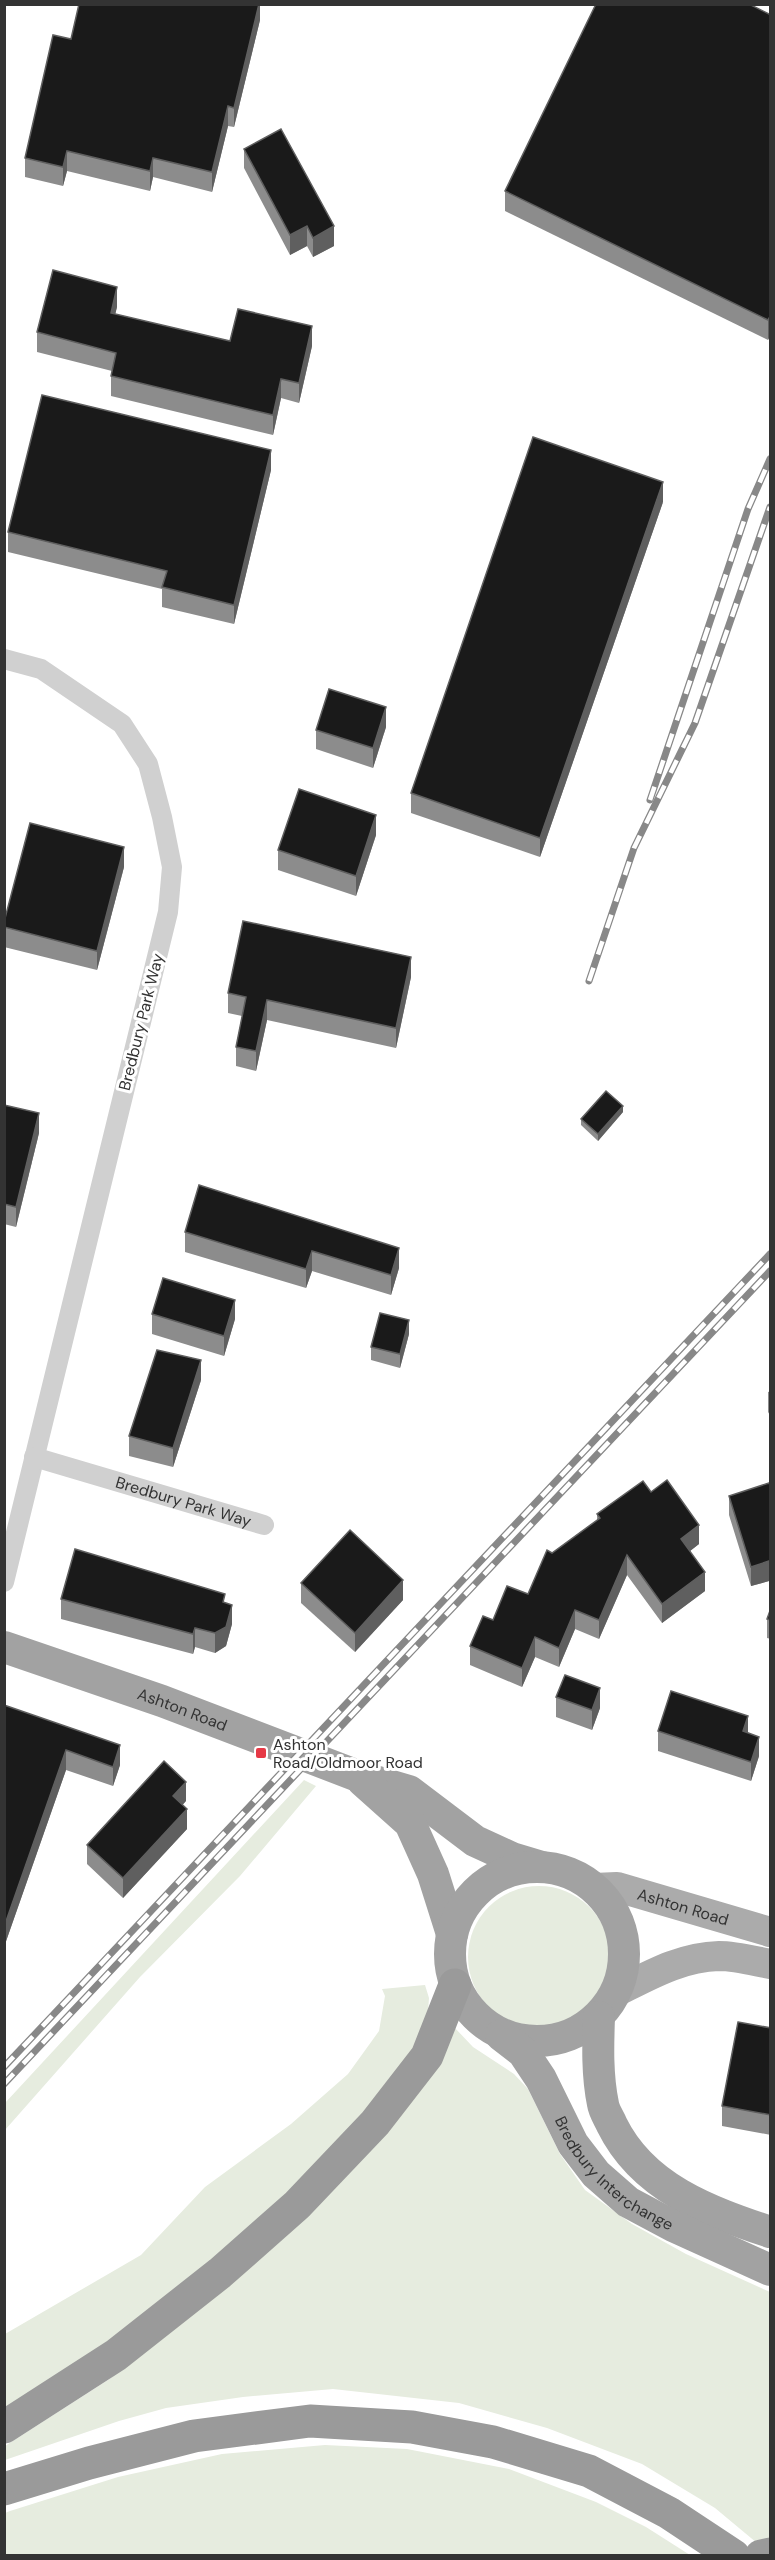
<svg xmlns="http://www.w3.org/2000/svg" width="775" height="2560" viewBox="0 0 775 2560" font-family="'DM Sans',sans-serif">
  <style>
    .green { fill: #e6ecdf }
    .lines { fill: none; stroke-linecap: round; stroke-linejoin: round }
    .minor { stroke: #d0d0d0; stroke-width: 20 }
    .primary { stroke: #ababab; stroke-width: 30 }
    .trunk { stroke: #a2a2a2; stroke-width: 32 }
    .motorway { stroke: #9a9a9a; stroke-width: 33 }
    .rail-casing { stroke: #888; stroke-width: 7 }
    .rail { stroke: #fff; stroke-width: 4.5; stroke-dasharray: 14; stroke-linecap: butt }
    .wall { fill: #8c8c8c }
    .shaded-wall { fill: #5f5f5f }
    .building { fill: #1a1a1a; stroke: #5f5f5f; stroke-width: 1.5 }
    .poi-dot { fill: #e63946; stroke: #fff; stroke-width: 2 }
    .labels { text-anchor: middle; dominant-baseline: central; stroke-width: 6; stroke-linejoin: round; paint-order: stroke }
    .street-label { font-size: 16px; fill: #333; stroke: #fff }
    .poi-label { font-size: 16px; fill: #333; stroke: #fff; text-anchor: start }
  </style>
  <rect width="100%" height="100%" fill="#fff"/>
  <g class="green">
    <polygon points="304,1780 316,1786 240,1876 140,1977 5,2130 5,2103"/>
    <circle cx="539" cy="1957" r="71"/>
    <polygon points="425,1985 429,1998 427,2025 415,2053 386,2090 245,2236 140,2323 5,2415 5,2334 141,2255 205,2187 291,2124 348,2074 379,2031 385,1996 382,1989"/>
    <polygon points="455,2028 473,2047 514,2074 528,2089 560,2154 585,2190 632,2224 686,2254 770,2292 770,2540 757,2543 715,2508 642,2464 547,2428 459,2403 333,2389 243,2397 166,2408 119,2421 5,2460 5,2446 108,2380 145,2352"/>
    <polygon points="325,2445 407,2449 509,2469 596,2502 646,2527 690,2555 5,2555 5,2513 10,2511 118,2477 222,2454"/>
  </g>
  <g class="lines">
    <g class="minor">
      <polyline points="4,659 41,669 122,724 148,764 162,817 172,867 168,912 4,1582"/>
      <path id="s1" d="M34 1457 264 1525"/>
    </g>
    <g class="primary">
      <path id="s2" d="M594 1888 617 1887 770 1932"/>
      <path d="M616 1992C650 1975 681 1957 719 1956 736 1956 754 1961 770 1964"/>
    </g>
    <g class="trunk">
      <path id="s3" d="M4 1647 162 1701 358 1776 409 1791 475 1841 512 1858 542 1867"/>
      <polyline points="363,1781 410,1823 433,1874 452,1934"/>
      <circle cx="537" cy="1954" r="87"/>
      <path d="M599 2017C598 2045 597 2075 603 2104 604 2111 609 2118 612 2125 643 2188 708 2211 770 2232"/>
      <path id="s4" d="M501 2035 523 2052 541 2079 573 2144 596 2174 628 2202 673 2226 770 2270"/>
    </g>
    <g class="motorway">
      <polyline points="4,2427 116,2355 220,2273 297,2205 375,2123 427,2056 455,1985"/>
      <polyline points="4,2489 89,2463 194,2436 310,2421 412,2427 493,2442 589,2471 669,2513 734,2556"/>
      <polyline points="761,2556 770,2554"/>
    </g>
    <defs>
      <g id="rail">
        <polyline points="650,800 748,509 770,459"/>
        <polyline points="589,981 634,848 695,723 770,507"/>
        <polyline points="4,2067 770,1254"/>
        <polyline points="4,2084 770,1271"/>
      </g>
    </defs>
    <use href="#rail" class="rail-casing"/>
    <use href="#rail" class="rail"/>
  </g>
  <g class="wall">
    <polygon points="260,4 260,20 234,127 228,126 212,192 153,177 150,191 67,171 63,186 25,177 25,158 71,39"/>
    <polygon points="771,15 771,334 768,340 505,211 505,191"/>
    <polygon points="244,149 334,246 313,257 307,246 290,255 244,168"/>
    <polygon points="117,307 115,314 230,341 312,346 299,403 281,398 273,435 111,396 111,376 112,371 37,352 37,332"/>
    <polygon points="271,470 234,624 162,607 162,589 8,552 8,532"/>
    <polygon points="663,502 540,857 411,813 411,793"/>
    <polygon points="386,727 373,768 316,749 316,730"/>
    <polygon points="376,835 356,896 278,870 278,850"/>
    <polygon points="124,867 97,970 4,947 4,922"/>
    <polygon points="411,977 396,1048 267,1020 256,1071 236,1066 236,1047 242,1016 228,1013 228,993"/>
    <polygon points="4,1105 39,1133 16,1227 4,1224"/>
    <polygon points="623,1112 598,1141 581,1125 581,1119"/>
    <polygon points="199,1185 399,1268 391,1295 312,1271 306,1288 185,1252 185,1232"/>
    <polygon points="152,1314 235,1319 224,1356 152,1334"/>
    <polygon points="409,1334 400,1368 371,1360 371,1347"/>
    <polygon points="201,1380 173,1467 129,1456 129,1436"/>
    <polygon points="771,1391 771,1417 768,1412 768,1392"/>
    <polygon points="771,1488 771,1584 769,1581 751,1586 729,1515 729,1496"/>
    <polygon points="651,1492 699,1544 690,1551 705,1591 662,1623 627,1575 599,1639 575,1629 559,1667 535,1657 522,1687 470,1665 470,1646 493,1620 528,1594 552,1553 597,1520 597,1514"/>
    <polygon points="301,1583 403,1600 355,1652 301,1603"/>
    <polygon points="61,1599 225,1603 232,1624 226,1646 215,1653 195,1647 193,1654 61,1619"/>
    <polygon points="771,1608 771,1639 767,1638 767,1619"/>
    <polygon points="556,1697 600,1708 592,1730 556,1717"/>
    <polygon points="4,1705 120,1765 113,1786 66,1770 4,1947"/>
    <polygon points="658,1731 748,1733 759,1756 751,1781 658,1751"/>
    <polygon points="186,1801 182,1805 187,1829 123,1898 87,1864 87,1845"/>
    <polygon points="771,2028 771,2135 722,2126 722,2106"/>
  </g>
  <g class="shaded-wall">
    <polygon points="259,4 260,4 260,20 234,127 234,108"/>
    <polygon points="228,106 228,126 212,192 212,172"/>
    <polygon points="67,151 67,171 63,186 63,167"/>
    <polygon points="153,158 153,177 150,191 150,171"/>
    <polygon points="307,226 307,246 290,255 290,235"/>
    <polygon points="334,226 334,246 313,257 313,238"/>
    <polygon points="117,287 117,307 111,332 111,313"/>
    <polygon points="771,315 771,334 768,340 768,320"/>
    <polygon points="312,326 312,346 299,403 299,383"/>
    <polygon points="281,379 281,398 273,435 273,415"/>
    <polygon points="271,450 271,470 234,624 234,605"/>
    <polygon points="663,482 663,502 540,857 540,838"/>
    <polygon points="386,707 386,727 373,768 373,748"/>
    <polygon points="376,815 376,835 356,896 356,876"/>
    <polygon points="124,847 124,867 97,970 97,951"/>
    <polygon points="411,957 411,977 396,1048 396,1028"/>
    <polygon points="267,1000 267,1020 256,1071 256,1051"/>
    <polygon points="623,1106 623,1112 598,1141 598,1134"/>
    <polygon points="39,1113 39,1133 16,1227 16,1207"/>
    <polygon points="399,1248 399,1268 391,1295 391,1275"/>
    <polygon points="312,1251 312,1271 306,1288 306,1269"/>
    <polygon points="235,1300 235,1319 224,1356 224,1336"/>
    <polygon points="409,1320 409,1334 400,1368 400,1354"/>
    <polygon points="201,1360 201,1380 173,1467 173,1448"/>
    <polygon points="699,1525 699,1544 681,1558 681,1539"/>
    <polygon points="627,1555 627,1575 599,1639 599,1620"/>
    <polygon points="769,1561 769,1581 751,1586 751,1567"/>
    <polygon points="705,1572 705,1591 662,1623 662,1604"/>
    <polygon points="403,1580 403,1600 355,1652 355,1633"/>
    <polygon points="232,1605 232,1624 226,1646 215,1653 215,1633"/>
    <polygon points="575,1610 575,1629 559,1667 559,1648"/>
    <polygon points="195,1628 195,1647 193,1654 193,1634"/>
    <polygon points="535,1637 535,1657 522,1687 522,1668"/>
    <polygon points="600,1688 600,1708 592,1730 592,1710"/>
    <polygon points="748,1716 748,1736 743,1731"/>
    <polygon points="759,1737 759,1756 751,1781 751,1762"/>
    <polygon points="120,1745 120,1765 113,1786 113,1767"/>
    <polygon points="66,1750 66,1770 4,1947 4,1927"/>
    <polygon points="186,1782 186,1801 173,1816 173,1796"/>
    <polygon points="187,1809 187,1829 123,1898 123,1878"/>
  </g>
  <g class="building">
    <polygon points="79,4 259,4 234,108 228,106 212,172 153,158 150,171 67,151 63,167 25,158 53,35 71,39"/>
    <polygon points="596,4 749,4 771,15 771,315 768,320 505,191"/>
    <polygon points="281,129 334,226 313,238 307,226 290,235 244,149"/>
    <polygon points="53,270 117,287 111,313 230,341 238,309 312,326 299,383 281,379 273,415 111,376 116,353 37,332"/>
    <polygon points="42,395 271,450 234,605 162,587 167,571 8,532"/>
    <polygon points="533,437 663,482 540,838 411,793"/>
    <polygon points="329,689 386,707 373,748 316,730"/>
    <polygon points="299,789 376,815 356,876 278,850"/>
    <polygon points="30,823 124,847 97,951 4,927 4,922"/>
    <polygon points="243,921 411,957 396,1028 267,1000 256,1051 236,1047 246,997 228,993"/>
    <polygon points="606,1091 623,1106 598,1134 581,1119"/>
    <polygon points="4,1105 39,1113 16,1207 4,1204"/>
    <polygon points="199,1185 399,1248 391,1275 312,1251 306,1269 185,1232"/>
    <polygon points="163,1278 235,1300 224,1336 152,1314"/>
    <polygon points="380,1313 409,1320 400,1354 371,1347"/>
    <polygon points="157,1350 201,1360 173,1448 129,1436"/>
    <polygon points="667,1480 699,1525 681,1539 705,1572 662,1604 627,1555 599,1620 575,1610 559,1648 535,1637 522,1668 470,1646 483,1616 493,1620 507,1586 528,1594 547,1550 552,1553 600,1518 597,1514 643,1481 651,1492"/>
    <polygon points="769,1483 771,1488 771,1565 769,1561 751,1567 729,1496"/>
    <polygon points="350,1530 403,1580 355,1633 301,1583"/>
    <polygon points="75,1549 225,1594 223,1602 232,1605 226,1627 215,1633 195,1628 193,1634 61,1599"/>
    <polygon points="771,1608 771,1620 767,1619"/>
    <polygon points="565,1675 600,1688 592,1710 556,1697"/>
    <polygon points="671,1691 748,1716 743,1731 759,1737 751,1762 658,1731"/>
    <polygon points="4,1705 120,1745 113,1767 66,1750 4,1927"/>
    <polygon points="164,1761 186,1782 173,1796 187,1809 123,1878 87,1845"/>
    <polygon points="738,2022 771,2028 771,2115 722,2106"/>
  </g>
  <rect class="poi-dot" x="255" y="1747" width="12" height="12" rx="3"/>
  <g class="labels">
    <g class="street-label">
      <text transform="translate(141 1022) rotate(-76)">Bredbury Park Way</text>
      <text stroke="none"><textPath href="#s1" startOffset="156">Bredbury Park Way</textPath></text>
      <text stroke="none"><textPath href="#s3" startOffset="189">Ashton Road</textPath></text>
      <text stroke="none"><textPath href="#s2" startOffset="92">Ashton Road</textPath></text>
      <text stroke="none"><textPath href="#s4" startOffset="183">Bredbury Interchange</textPath></text>
    </g>
    <g class="poi-label">
      <text x="273" y="1744">Ashton<tspan x="273" dy="18">Road/Oldmoor Road</tspan></text>
    </g>
  </g>
  <rect width="775" height="2560" fill="none" stroke="#333333" stroke-width="12"/>
</svg>
